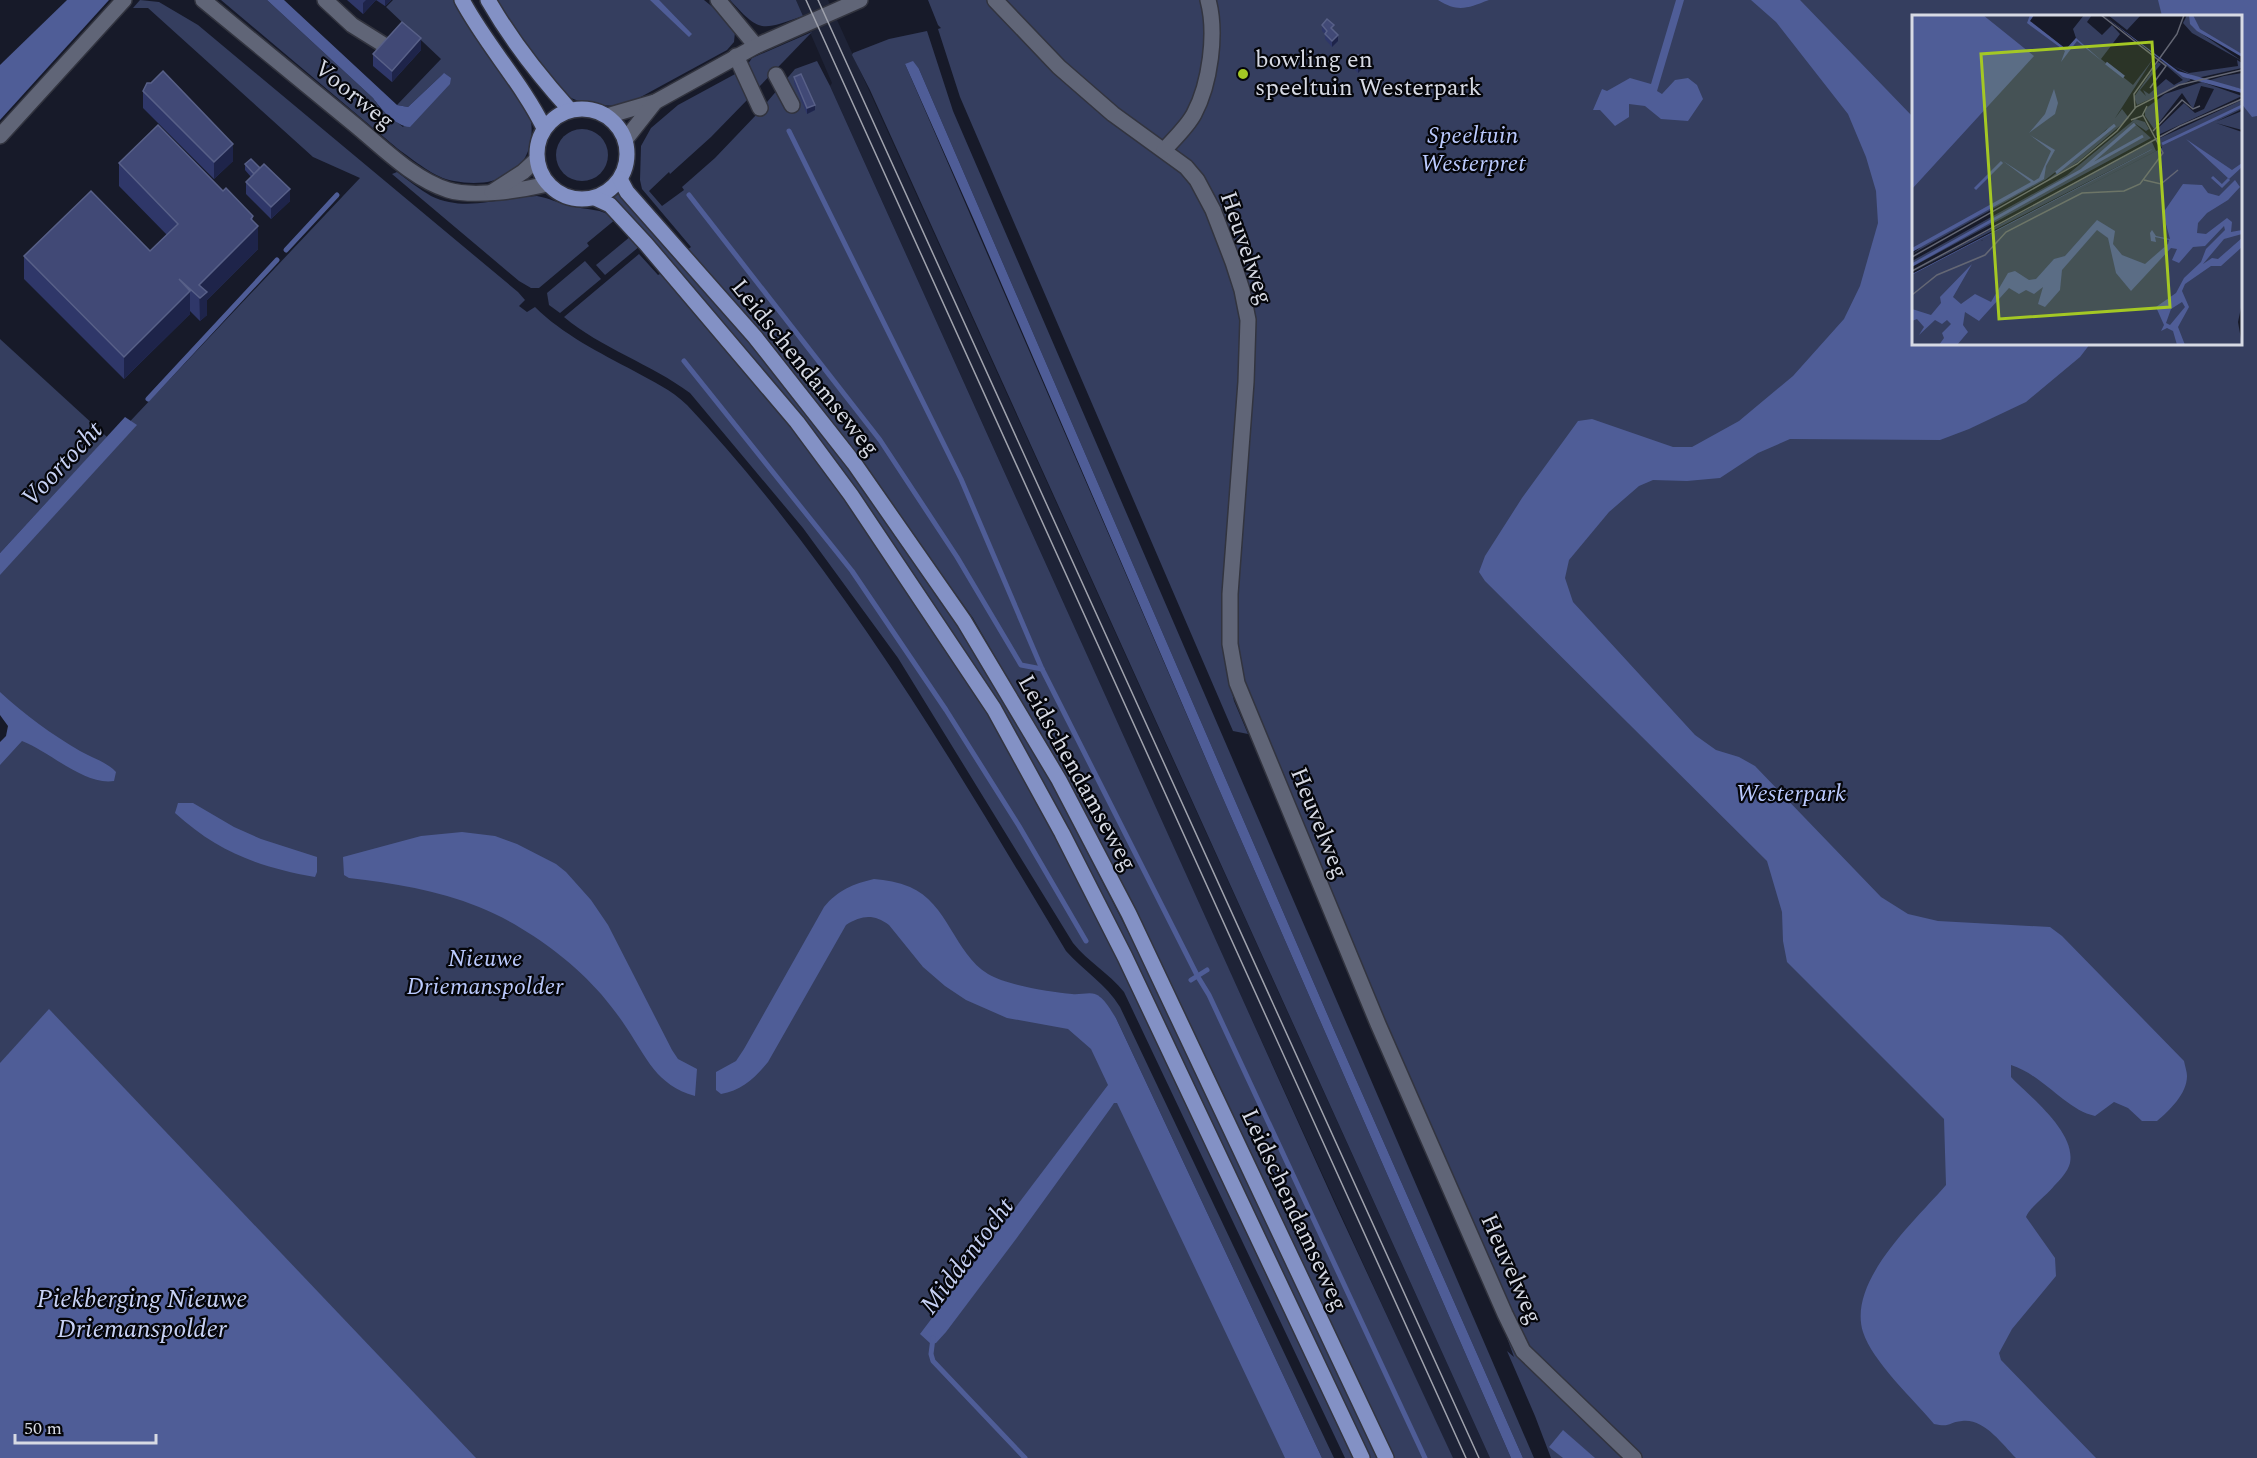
<svg xmlns="http://www.w3.org/2000/svg" width="2257" height="1458" viewBox="0 0 2257 1458" font-family="Spectral,serif">
  <style>
    .built { fill: #1e2337 }
    .green { fill: #353e5f; fill-rule: evenodd }
    .water { fill: #4f5d97 }
    .lines { fill: none; stroke-linecap: round; stroke-linejoin: round }
    .stream { stroke: #4f5d97; stroke-width: 5 }
    .minor-casing { stroke: #32343f; stroke-width: 18 }
    .major-casing { stroke: #32343f; stroke-width: 18 }
    .minor { stroke: #606577; stroke-width: 15 }
    .major { stroke: #8391c5; stroke-width: 15 }
    .tram { stroke: #9fa2ad; stroke-width: 1.5 }
    .wall { fill: #2f3769 }
    .shaded-wall { fill: #1e244a }
    .building { fill: #414976; stroke: #586088; stroke-width: 1.5 }
    .poi-dot { fill: #a4c824; stroke: #05060b; stroke-width: 2 }
    .labels { text-anchor: middle; dominant-baseline: central; stroke-width: 4.5; stroke-linejoin: round; paint-order: stroke }
    .poi-label { font-size: 24px; fill: #d7dae4; stroke: #05060b; text-anchor: start }
    .street-label { font-size: 24px; fill: #d7dae4; stroke: #05060b }
    .park-label { font-size: 24px; font-style: italic; fill: #bbcafe; stroke: #05060b }
    .water-label { font-size: 26px; font-style: italic; fill: #c7d1f4; stroke: #05060b }
    .inset-river { fill: none; stroke: #4f5d97; stroke-width: 3 }
    .inset-road { fill: none; stroke: #646774; stroke-width: 1.5 }
    .view { fill: #a4c824; fill-opacity: 0.15; stroke: #a4c824; stroke-width: 3 }
    .inset-edge { fill: none; stroke: #d7dae4; stroke-width: 3 }
  </style>
  <rect width="100%" height="100%" fill="#171a29"/>
  <polygon class="built" points="796,0 828,0 1490,1458 1452,1458 1232,976 830,86 832,83"/>
  <g class="green">
    <path d="M140 0 159 2 198 25 518 292 525 300 519 306 527 312 535 307C562 334 600 353 634 371 652 381 672 390 687 405 840 568 952 761 1066 951 1084 971 1106 984 1120 1007L1334 1458H1322L1116 1018 1100 997 1094 994 1311 1458H0V747L18 726 0 708V559L360 178 313 157 148 8H133Z"/>
    <path d="M221 0H267L373 98 381 109 403 127 444 73 408 107 397 105 441 59 386 7 393 0H456L472 32 530 114C540 167 502 190 454 181 434 178 414 160 398 149Z"/>
    <path d="M496 0H704L731 22 735 32 734 42 727 50 626 105C609 107 582 105 568 96 537 76 515 30 496 0Z"/>
    <path d="M730 0H796L803 16C761 30 761 34 730 0Z"/>
    <path d="M928 0H2257V1458H1551L1535 1416 1507 1351 1514 1357 1446 1170 1230 684 1234 701 1248 734 1233 731 960 97 938 29 941 28 938 25ZM1914 16H2240V344H1914Z"/>
    <polygon points="927,31 953,111 1534,1458 1523,1458 1332,1025 919,69 905,64 1218,787 1511,1458 1490,1458 870,90 852,55 853,53 889,39"/>
    <polygon points="812,32 758,88 748,64 752,58"/>
    <polygon points="817,61 830,86 1336,1206 1453,1458 1391,1458 1076,798 973,618 846,443 687,250 691,247 642,189 640,180 641,146 651,128 678,105 737,73 749,98 711,137 670,174 669,172 649,191 662,206 684,190 682,187 715,158 757,114 795,69"/>
    <circle cx="582" cy="155" r="26"/>
    <path d="M397 172C408 180 419 189 431 196 466 213 501 197 537 196 549 198 558 203 570 206 586 210 602 208 616 219L587 243 589 246 539 288H531L519 281 392 174Z"/>
    <polygon points="620,192 764,360 825,436 901,540 991,677 1048,776 1144,963 1380,1458 1369,1458 1132,954 1081,853 978,674 924,589 862,501 664,256 613,198"/>
    <polygon points="631,236 640,246 605,275 596,265"/>
    <path d="M639 254 658 275 662 273 774 404 813 456 897 570 978 697 1049 819 1098 913 1357 1458H1345L1124 992C1109 973 1088 962 1073 943L898 658 803 528 690 393C651 364 601 348 564 317Z"/>
    <polygon points="585,261 601,279 560,313 549,305 547,293"/>
    <polygon points="0,339 107,437 0,553"/>
  </g>
  <g class="water">
    <polygon points="67,0 109,0 0,120 0,65"/>
    <path d="M267 0H284L397 105 408 107 444 73 451 78 450 84 410 127C395 126 381 109 373 98Z"/>
    <polygon points="650,0 659,0 692,34 689,37"/>
    <path d="M1438 0H1489C1467 8 1459 13 1438 0Z"/>
    <polygon points="1676,0 1684,0 1657,91 1662,94 1675,80 1688,78 1697,85 1703,99 1688,121 1661,119 1645,106 1629,104 1629,117 1615,126 1600,110 1593,110 1602,89 1607,91 1630,78 1651,84"/>
    <path d="M1751 0H1800L1913 117 1914 344H2090L2080 357 2026 402 1969 429 1940 440 1790 439 1758 453 1720 478 1687 481 1653 480 1639 486 1609 512 1569 560 1565 578 1573 602 1695 735 1716 750 1739 757 1755 766 1881 897 1908 914 1938 921 2050 927 2062 936 2184 1061C2185 1066 2187 1072 2187 1076 2187 1094 2169 1111 2157 1121H2142L2128 1108 2114 1102 2095 1116C2066 1110 2043 1075 2011 1065V1077C2030 1097 2076 1132 2070 1163 2068 1171 2060 1180 2054 1186 2048 1194 2028 1209 2026 1217L2055 1258 2056 1276 2012 1329 1999 1353 2001 1360 2096 1458H2016C2002 1444 1984 1418 1962 1421 1948 1422 1951 1428 1934 1424 1914 1400 1872 1361 1863 1332 1847 1281 1916 1220 1946 1185L1944 1119 1787 962 1783 941 1782 912 1767 861 1485 581 1479 572 1485 556 1522 498 1578 421 1592 419 1673 447H1692L1739 421 1793 376 1844 319 1860 286 1878 223 1876 191 1866 157 1848 114 1776 22Z"/>
    <polygon points="2158,0 2257,0 2257,116 2252,117 2241,103 2240,16 2162,16"/>
    <polygon points="913,61 919,69 1332,1025 1523,1458 1511,1458 1218,787 974,220 905,64"/>
    <polygon points="125,417 137,425 0,575 0,553"/>
    <path d="M0 692C25 715 51 734 80 751 92 758 107 762 116 772L114 781C85 786 49 751 22 741L0 765V742L6 736 8 726 0 715Z"/>
    <path d="M178 803H193L234 827 261 839 317 857V872L315 877C259 867 218 852 175 813Z"/>
    <path d="M462 832 495 836 517 844 556 864 566 872 591 900 608 925 672 1050 678 1059 697 1069 695 1096C656 1085 647 1058 626 1027 619 1016 610 1005 601 994 571 959 522 924 479 907 437 890 393 883 349 878L344 875 343 857 421 836Z"/>
    <path d="M874 879C886 880 898 882 910 887 948 903 954 953 988 974 1006 985 1051 992 1072 994 1079 995 1089 992 1095 994 1104 997 1111 1011 1116 1018L1322 1458H1285L1117 1103H1114L1110 1109 1016 1239 946 1332 936 1343 931 1344 920 1334 1108 1085 1091 1049 1068 1029 1007 1018 966 1000 945 986 923 967 889 925C874 914 862 915 846 925L768 1062C755 1078 741 1091 721 1094L716 1090V1072L736 1061 744 1049 824 907C838 890 853 884 874 879Z"/>
    <polygon points="49,1009 476,1458 0,1458 0,1063"/>
    <polygon points="1563,1430 1595,1458 1563,1458 1549,1447"/>
  </g>
  <g class="lines">
    <g class="stream">
      <polyline points="789,131 961,479 1042,669 1198,977 1209,995 1425,1458"/>
      <polyline points="689,195 880,440 957,557 1021,665 1042,669"/>
      <polyline points="286,250 337,195"/>
      <polyline points="684,361 852,571 946,710 1019,826 1086,941"/>
      <polyline points="148,399 277,260"/>
      <polyline points="1191,980 1207,970"/>
      <polyline points="933,1338 931,1354 933,1361 1025,1458"/>
    </g>
    <defs>
      <g id="minor">
        <path d="M203 0C254 42 304 83 355 125 383 148 413 179 448 190 474 198 522 190 548 184"/>
        <polyline points="325,0 352,25 384,45"/>
        <polyline points="718,0 756,46"/>
        <polyline points="995,0 1059,67 1113,114 1186,167 1197,180 1213,210 1233,262 1242,290 1248,320 1246,382 1230,594 1230,644 1237,683 1378,1024 1505,1314 1523,1351 1634,1458"/>
        <polyline points="736,56 760,108"/>
        <polyline points="776,75 792,105"/>
        <polyline points="607,116 655,102 756,46 860,0"/>
        <polyline points="0,136 124,0"/>
        <polyline points="625,140 655,102"/>
        <path d="M1164 150C1174 139 1187 127 1194 114 1210 84 1217 33 1208 0"/>
        <polyline points="492,192 523,172 536,160"/>
      </g>
      <g id="major">
        <path d="M462 0C486 45 522 83 544 128"/>
        <path d="M488 0C511 40 539 76 570 110"/>
        <circle cx="582" cy="154" r="45"/>
        <polyline points="620,179 627,192 755,337 854,463 964,621 1059,780 1129,914 1386,1458"/>
        <polyline points="595,198 610,205 646,244 797,422 851,495 994,709 1062,833 1125,957 1362,1458"/>
      </g>
    </defs>
    <use href="#minor" class="minor-casing"/>
    <use href="#major" class="major-casing"/>
    <use href="#minor" class="minor"/>
    <use href="#major" class="major"/>
    <g class="tram">
      <polyline points="806,0 1466,1458"/>
      <polyline points="818,0 1479,1458"/>
    </g>
  </g>
  <g class="wall">
    <polygon points="347,0 376,0 363,14"/>
    <polygon points="376,0 391,0 385,6"/>
    <polygon points="1322,25 1334,31 1338,41 1332,47 1325,39 1325,34 1322,31"/>
    <polygon points="421,50 392,82 373,66 373,54"/>
    <polygon points="1352,61 1364,67 1358,73 1352,67"/>
    <polygon points="794,77 815,110 807,114 794,83"/>
    <polygon points="143,91 233,161 214,179 143,108"/>
    <polygon points="119,163 253,221 258,249 207,300 207,315 200,321 190,311 190,314 124,379 24,279 24,256 150,251 167,235 119,186"/>
    <polygon points="245,164 290,201 271,219 246,194 246,182 251,177 245,170"/>
  </g>
  <g class="shaded-wall">
    <polygon points="366,0 376,0 363,14 363,3"/>
    <polygon points="385,0 391,0 385,6"/>
    <polygon points="1338,35 1338,41 1332,47 1332,41"/>
    <polygon points="421,38 421,50 392,82 392,71"/>
    <polygon points="1364,61 1364,67 1358,73 1358,67"/>
    <polygon points="815,105 815,110 807,114 807,108"/>
    <polygon points="233,144 233,161 214,179 214,162"/>
    <polygon points="290,189 290,201 271,219 271,207"/>
    <polygon points="253,216 253,231 258,226 258,249 207,300 207,315 200,321 199,285"/>
    <polygon points="190,291 190,314 124,379 124,357"/>
  </g>
  <g class="building">
    <polygon points="1327,19 1334,25 1331,28 1338,35 1332,41 1325,34 1327,31 1322,25"/>
    <polygon points="402,22 421,38 392,71 373,54"/>
    <polygon points="1358,55 1364,61 1358,67 1352,61"/>
    <polygon points="163,71 233,144 214,162 143,91 147,83 151,83"/>
    <polygon points="801,74 815,105 807,108 794,77"/>
    <polygon points="158,125 223,191 226,188 253,216 251,219 258,226 199,285 207,292 200,298 179,279 190,291 124,357 24,256 91,191 150,251 178,224 119,163"/>
    <polygon points="251,159 260,168 254,174 245,164"/>
    <polygon points="264,164 290,189 271,207 246,182"/>
  </g>
  <circle class="poi-dot" cx="1243" cy="74" r="6"/>
  <g class="labels">
    <g class="poi-label">
      <text x="1255" y="60">bowling en<tspan x="1255" dy="28">speeltuin Westerpark</tspan></text>
    </g>
    <g class="street-label">
      <text transform="translate(354 95) rotate(39)">Voorweg</text>
      <text transform="translate(1246 248) rotate(71)">Heuvelweg</text>
      <text transform="translate(805 368) rotate(51)">Leidschendamseweg</text>
      <text transform="translate(1077 773) rotate(61)">Leidschendamseweg</text>
      <text transform="translate(1319 823) rotate(68)">Heuvelweg</text>
      <text transform="translate(1294 1210) rotate(65)">Leidschendamseweg</text>
      <text transform="translate(1511 1269) rotate(66)">Heuvelweg</text>
    </g>
    <g class="park-label">
      <text x="1473" y="136">Speeltuin<tspan x="1473" dy="28">Westerpret</tspan></text>
      <text x="1791" y="794">Westerpark</text>
      <text x="485" y="959">Nieuwe<tspan x="485" dy="28">Driemanspolder</tspan></text>
    </g>
    <g class="water-label">
      <text transform="translate(62 464) rotate(-47)">Voortocht</text>
      <text transform="translate(967 1256) rotate(-53)">Middentocht</text>
      <text x="142" y="1299">Piekberging Nieuwe<tspan x="142" dy="30">Driemanspolder</tspan></text>
    </g>
  </g>
  <g transform="translate(1912 15)">
    <rect width="330" height="330" fill="#171a29"/>
    <path d="M0 0H121L117 6 155 35 164 23 161 14 172 0H180L175 7 190 20 200 10 208 19 189 44 221 70 241 44 198 111 167 139 133 165 0 239 8 233 0 236ZM196 0H229L215 15ZM275 0H330V39L290 19 330 46 280 18 271 8ZM248 45 279 65 225 90 222 82 246 47 249 49 228 75 234 81 231 75 237 79 254 64 262 70 271 65ZM325 45 330 48V53L285 63 261 51 277 58 326 51ZM330 58V74L295 66 312 61ZM290 67 330 81 244 121V115L272 88 283 98 292 94 302 74 289 71 281 94 270 78 242 114 233 101V94L253 79ZM330 85V94L250 133 246 124ZM210 94 217 103 166 147 133 167 189 122ZM330 96V115L304 108 330 117V288L326 307 330 330H0V260L240 134 0 257 240 127 244 136 69 226 291 112ZM223 104 233 107 237 114 234 116 221 107 239 123 0 252V246L155 160Z" fill="#353e5f"/>
    <path d="M0 0H71L122 41 0 174ZM118 0H122L118 6 154 34 164 23 191 47 165 26 149 47 153 36 115 8ZM191 0 266 56 330 74V78L271 62ZM277 0H281L288 14 330 39V42L285 16 278 9ZM142 74 146 88 143 99 117 118 133 99ZM118 120 143 135 134 151 132 164 0 237V233L119 167 91 146 122 166 127 163 139 136ZM274 124 320 155 330 148V152L317 164ZM240 134 239 135 0 260V259ZM323 165 328 172 316 185 295 198 286 208 285 218 294 219 315 203 320 207 319 217 330 215V219L312 224 291 249 300 243 306 244 330 223V232L309 251H299L273 269 270 276 277 292 266 312 273 330H265L261 316 255 313 249 316 252 310 244 292 264 278 272 263 289 247 294 234 313 215 312 211 293 231 281 232 267 248 260 245 265 234 259 233 219 276 204 258 196 223 185 215 150 255 148 275 133 292 126 289 131 272 122 279 114 275 107 279 97 273 67 306 53 297 51 310 56 317 45 330H27L32 323 30 318 39 309 35 305 30 309 23 305 7 320 12 312 5 304 0 306V294L19 300 29 288 28 282 60 249 41 282 49 289 63 279 79 287 96 258 103 256 117 265 124 264 142 244 153 241 185 205 203 216 201 229 210 240 233 249 256 229 257 225 243 222 244 227 239 226 238 218 240 215 244 221 258 224 251 198 271 169 290 170 296 178 307 181ZM270 287 273 292 258 310 254 308 259 294Z" fill="#4f5d97" fill-rule="evenodd"/>
    <path class="inset-river" d="M194 48 212 62M250 129 330 91M170 155 223 109M144 158 203 110M300 162 310 171 317 164M63 174 90 147M0 250 231 121"/>
    <path class="inset-road" d="M189 0 254 51 238 73M223 93 222 79 265 19 272 0M219 105 230 101 235 91M241 116 270 85 281 94 288 91M232 165 249 169 266 155M0 242 165 149 205 116 224 92 267 70 330 55M0 256 268 111 330 84M0 280 25 260 73 240 94 217 170 178 212 176 228 169 251 138 231 100"/>
    <path class="view" d="M240 27 258 292 87 304 69 39Z"/>
    <rect width="330" height="330" class="inset-edge"/>
  </g>
  <path d="M15 1434v9h141v-9" fill="none" stroke="#d7dae4" stroke-width="3"/>
  <text x="24" y="1434" font-size="18" fill="#d7dae4" stroke="#05060b" stroke-width="4.5" paint-order="stroke">50 m</text>
</svg>
